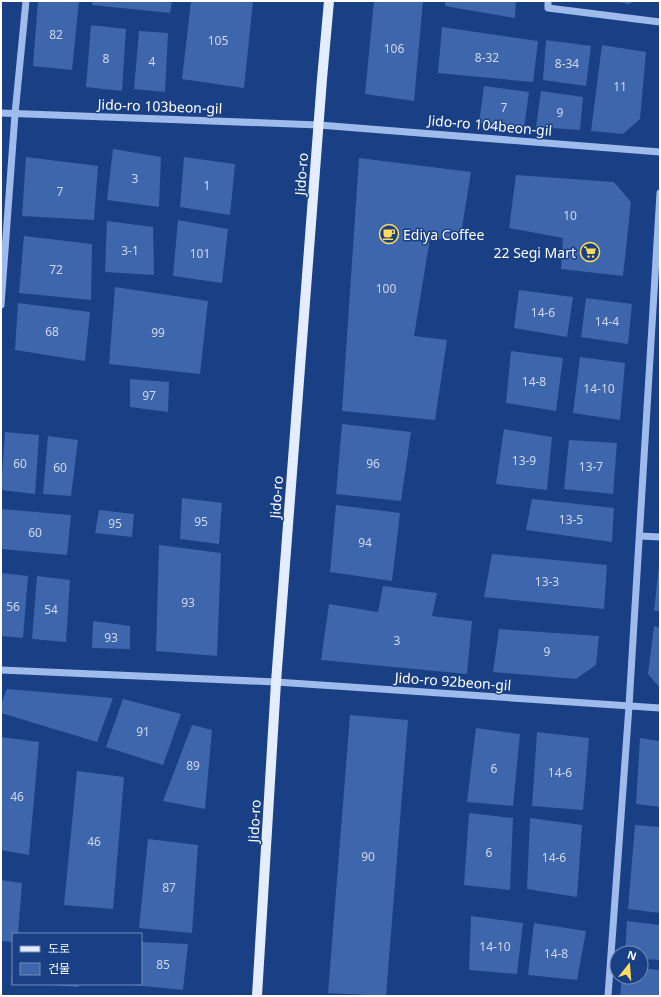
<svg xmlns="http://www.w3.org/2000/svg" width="661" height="997" viewBox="0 0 661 997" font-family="'Noto Sans','Noto Sans KR',sans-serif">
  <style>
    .building { fill: #3e66ac }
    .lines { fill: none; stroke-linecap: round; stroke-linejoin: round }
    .minor { stroke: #9fbbec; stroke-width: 7 }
    .major { stroke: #e4ecff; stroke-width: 10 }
    .labels { text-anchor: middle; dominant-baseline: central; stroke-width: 3; stroke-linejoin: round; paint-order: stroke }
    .number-label { font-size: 12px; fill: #cfd9ea }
    .street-label { font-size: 14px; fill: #fff; stroke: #193f84 }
    .poi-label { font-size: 14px; fill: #fff; stroke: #193f84; text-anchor: start }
  </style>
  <rect width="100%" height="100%" fill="#193f84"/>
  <g class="building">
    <polygon points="38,1 79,1 72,70 33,66"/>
    <polygon points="92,1 172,1 170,13 92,5"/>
    <polygon points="191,1 253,1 244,88 182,79"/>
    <polygon points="374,1 423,1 414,101 365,94"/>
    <polygon points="445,1 516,1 515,18 445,6"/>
    <polygon points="612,1 634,1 629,4"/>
    <polygon points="91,25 126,29 122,91 86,87"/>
    <polygon points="442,27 538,41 533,82 438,73"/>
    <polygon points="139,31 168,33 165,92 134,89"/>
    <polygon points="546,40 591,46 586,86 543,80"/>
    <polygon points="602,45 646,52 640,119 623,134 591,131"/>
    <polygon points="484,86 529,92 524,128 479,123"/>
    <polygon points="541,91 583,97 580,130 536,127"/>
    <polygon points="113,149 161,157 159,207 107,200"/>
    <polygon points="26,157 98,166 94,220 22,216"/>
    <polygon points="184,157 235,164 230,215 180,207"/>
    <polygon points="359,158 471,172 460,240 430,238 414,336 447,340 435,420 342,411"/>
    <polygon points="516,175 614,182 631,202 623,276 561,269 563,238 509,228"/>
    <polygon points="178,220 228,229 222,283 173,276"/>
    <polygon points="107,221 153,227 154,275 105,272"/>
    <polygon points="24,236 92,244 91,300 19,293"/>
    <polygon points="115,287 208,301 200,374 109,364"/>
    <polygon points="519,290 573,297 567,337 514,328"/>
    <polygon points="586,298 632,304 628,344 581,337"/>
    <polygon points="18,303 90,312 85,361 15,350"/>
    <polygon points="511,351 563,358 556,411 506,403"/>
    <polygon points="580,357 625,363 620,420 573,413"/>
    <polygon points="130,379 169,382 168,412 130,407"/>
    <polygon points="342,424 411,432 401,501 336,494"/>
    <polygon points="504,429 552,437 547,490 496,484"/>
    <polygon points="5,432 39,435 35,494 1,490"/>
    <polygon points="48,436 78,440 71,496 43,494"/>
    <polygon points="569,440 617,443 613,494 564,489"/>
    <polygon points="182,498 222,503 219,544 180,539"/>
    <polygon points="532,499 614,508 612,542 526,530"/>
    <polygon points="336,505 400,513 392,581 330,572"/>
    <polygon points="1,509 71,515 67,555 1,549"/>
    <polygon points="99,510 134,514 132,537 95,533"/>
    <polygon points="159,545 221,553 217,656 156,651"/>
    <polygon points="492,554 607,565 604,609 484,597"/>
    <polygon points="659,565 660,565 660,611 654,611"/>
    <polygon points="1,573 28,576 23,638 1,636"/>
    <polygon points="37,576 70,580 66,642 32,639"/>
    <polygon points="383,586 437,593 432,616 472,621 467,674 321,660 329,604 378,612"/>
    <polygon points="93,621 130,626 130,649 92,648"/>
    <polygon points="654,626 660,628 660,688 648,674"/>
    <polygon points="499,629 599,636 596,665 576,679 493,672"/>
    <polygon points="7,689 113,698 97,742 1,713 1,704"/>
    <polygon points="123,699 181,714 163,765 106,747"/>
    <polygon points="350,715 408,720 386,996 328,993"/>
    <polygon points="192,725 212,730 205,809 163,801"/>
    <polygon points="476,728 520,734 513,806 467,802"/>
    <polygon points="537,732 589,738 583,810 532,806"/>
    <polygon points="1,737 39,742 29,855 1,850"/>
    <polygon points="640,738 660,741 660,807 636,804"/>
    <polygon points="77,771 124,777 113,909 64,905"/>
    <polygon points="469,813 513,818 510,890 464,885"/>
    <polygon points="530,818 582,825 577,897 527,889"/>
    <polygon points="635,825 660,827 660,913 628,909"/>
    <polygon points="148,839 198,845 192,933 139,928"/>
    <polygon points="1,880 22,883 18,934 13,934 13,942 1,941"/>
    <polygon points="471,916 523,923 517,974 469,970"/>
    <polygon points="627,921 660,925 660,960 641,959 641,953 625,953"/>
    <polygon points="534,923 586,931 577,980 528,975"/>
    <polygon points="141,942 188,944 183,990 134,985 141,984"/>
    <polygon points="641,968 660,970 660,996 620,996 622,977 641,977"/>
    <polygon points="12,973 13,973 13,984 11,983"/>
    <polygon points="42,984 78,984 78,987"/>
  </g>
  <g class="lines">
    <g class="minor">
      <polyline points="548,1 548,8 660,22"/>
      <polyline points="1,113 319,125 660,152"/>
      <polyline points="1,305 15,114 26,1"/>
      <polyline points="640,536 660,537"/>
      <polyline points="1,670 276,682 660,708"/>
      <polyline points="608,996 629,706 660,193"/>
    </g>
    <polyline class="major" points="257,996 276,682 322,79 329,1"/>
  </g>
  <defs>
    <symbol id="cafe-ring" viewBox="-11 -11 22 22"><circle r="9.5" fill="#193f84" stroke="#ffdd5a" stroke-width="1.5"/><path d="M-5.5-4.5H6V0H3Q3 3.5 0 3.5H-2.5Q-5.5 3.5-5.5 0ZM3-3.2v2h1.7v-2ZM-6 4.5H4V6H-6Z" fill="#ffdd5a"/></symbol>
    <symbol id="supermarket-ring" viewBox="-11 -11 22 22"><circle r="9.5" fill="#193f84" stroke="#ffdd5a" stroke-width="1.5"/><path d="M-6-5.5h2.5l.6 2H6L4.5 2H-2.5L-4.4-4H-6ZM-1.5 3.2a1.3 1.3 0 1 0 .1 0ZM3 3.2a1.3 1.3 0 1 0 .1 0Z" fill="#ffdd5a"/></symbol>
  </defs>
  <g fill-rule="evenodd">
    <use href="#cafe-ring" x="378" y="223" width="22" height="22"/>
    <use href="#supermarket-ring" x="579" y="241" width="22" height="22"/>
  </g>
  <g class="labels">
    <g class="number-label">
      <text x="56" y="34">82</text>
      <text x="218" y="40">105</text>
      <text x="394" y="48">106</text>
      <text x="487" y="57">8-32</text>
      <text x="106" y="58">8</text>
      <text x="152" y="61">4</text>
      <text x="567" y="63">8-34</text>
      <text x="620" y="86">11</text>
      <text x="504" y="107">7</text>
      <text x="560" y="112">9</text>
      <text x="135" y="178">3</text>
      <text x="207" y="185">1</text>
      <text x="60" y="191">7</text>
      <text x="570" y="215">10</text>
      <text x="130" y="250">3-1</text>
      <text x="200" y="253">101</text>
      <text x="56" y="269">72</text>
      <text x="386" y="288">100</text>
      <text x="543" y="312">14-6</text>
      <text x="607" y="321">14-4</text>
      <text x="52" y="331">68</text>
      <text x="158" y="332">99</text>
      <text x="534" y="381">14-8</text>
      <text x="599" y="388">14-10</text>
      <text x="149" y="395">97</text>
      <text x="524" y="460">13-9</text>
      <text x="20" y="463">60</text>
      <text x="373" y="463">96</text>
      <text x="591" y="466">13-7</text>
      <text x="60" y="467">60</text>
      <text x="571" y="519">13-5</text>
      <text x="201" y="521">95</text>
      <text x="115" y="523">95</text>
      <text x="35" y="532">60</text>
      <text x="365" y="542">94</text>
      <text x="547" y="581">13-3</text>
      <text x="188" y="602">93</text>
      <text x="13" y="606">56</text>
      <text x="51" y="609">54</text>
      <text x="111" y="637">93</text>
      <text x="397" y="640">3</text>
      <text x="547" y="651">9</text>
      <text x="143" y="731">91</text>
      <text x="193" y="765">89</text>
      <text x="494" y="768">6</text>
      <text x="560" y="772">14-6</text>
      <text x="17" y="796">46</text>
      <text x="94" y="841">46</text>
      <text x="489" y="852">6</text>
      <text x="368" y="856">90</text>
      <text x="554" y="857">14-6</text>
      <text x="169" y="887">87</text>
      <text x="495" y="946">14-10</text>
      <text x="556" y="953">14-8</text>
      <text x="163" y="964">85</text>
    </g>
    <g class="street-label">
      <text transform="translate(160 106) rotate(2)">Jido-ro 103beon-gil</text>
      <text transform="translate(490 125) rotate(5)">Jido-ro 104beon-gil</text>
      <text transform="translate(301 174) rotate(-86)">Jido-ro</text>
      <text transform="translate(276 497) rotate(-86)">Jido-ro</text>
      <text transform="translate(453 681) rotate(4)">Jido-ro 92beon-gil</text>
      <text transform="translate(254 821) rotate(-87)">Jido-ro</text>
    </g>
    <g class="poi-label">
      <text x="403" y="234">Ediya Coffee</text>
      <text x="576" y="252" text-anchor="end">22 Segi Mart</text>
    </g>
  </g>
  <rect width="661" height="997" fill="none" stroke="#ffffff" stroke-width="4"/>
  <rect x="12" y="933" width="130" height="52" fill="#193f84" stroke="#758cb5"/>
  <rect x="20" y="946" width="20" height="6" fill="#e4ecff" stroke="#758cb5"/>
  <text x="48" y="953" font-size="12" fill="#ffffff">도로</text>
  <rect x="20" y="963" width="20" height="12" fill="#3e66ac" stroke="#758cb5"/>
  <text x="48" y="973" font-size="12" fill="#ffffff">건물</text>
  <g transform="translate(629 965) rotate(17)"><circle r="19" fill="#193f84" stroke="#758cb5"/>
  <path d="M0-3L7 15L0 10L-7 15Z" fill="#ffdd5a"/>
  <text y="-6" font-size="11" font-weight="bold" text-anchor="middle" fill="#ffffff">N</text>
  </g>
</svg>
